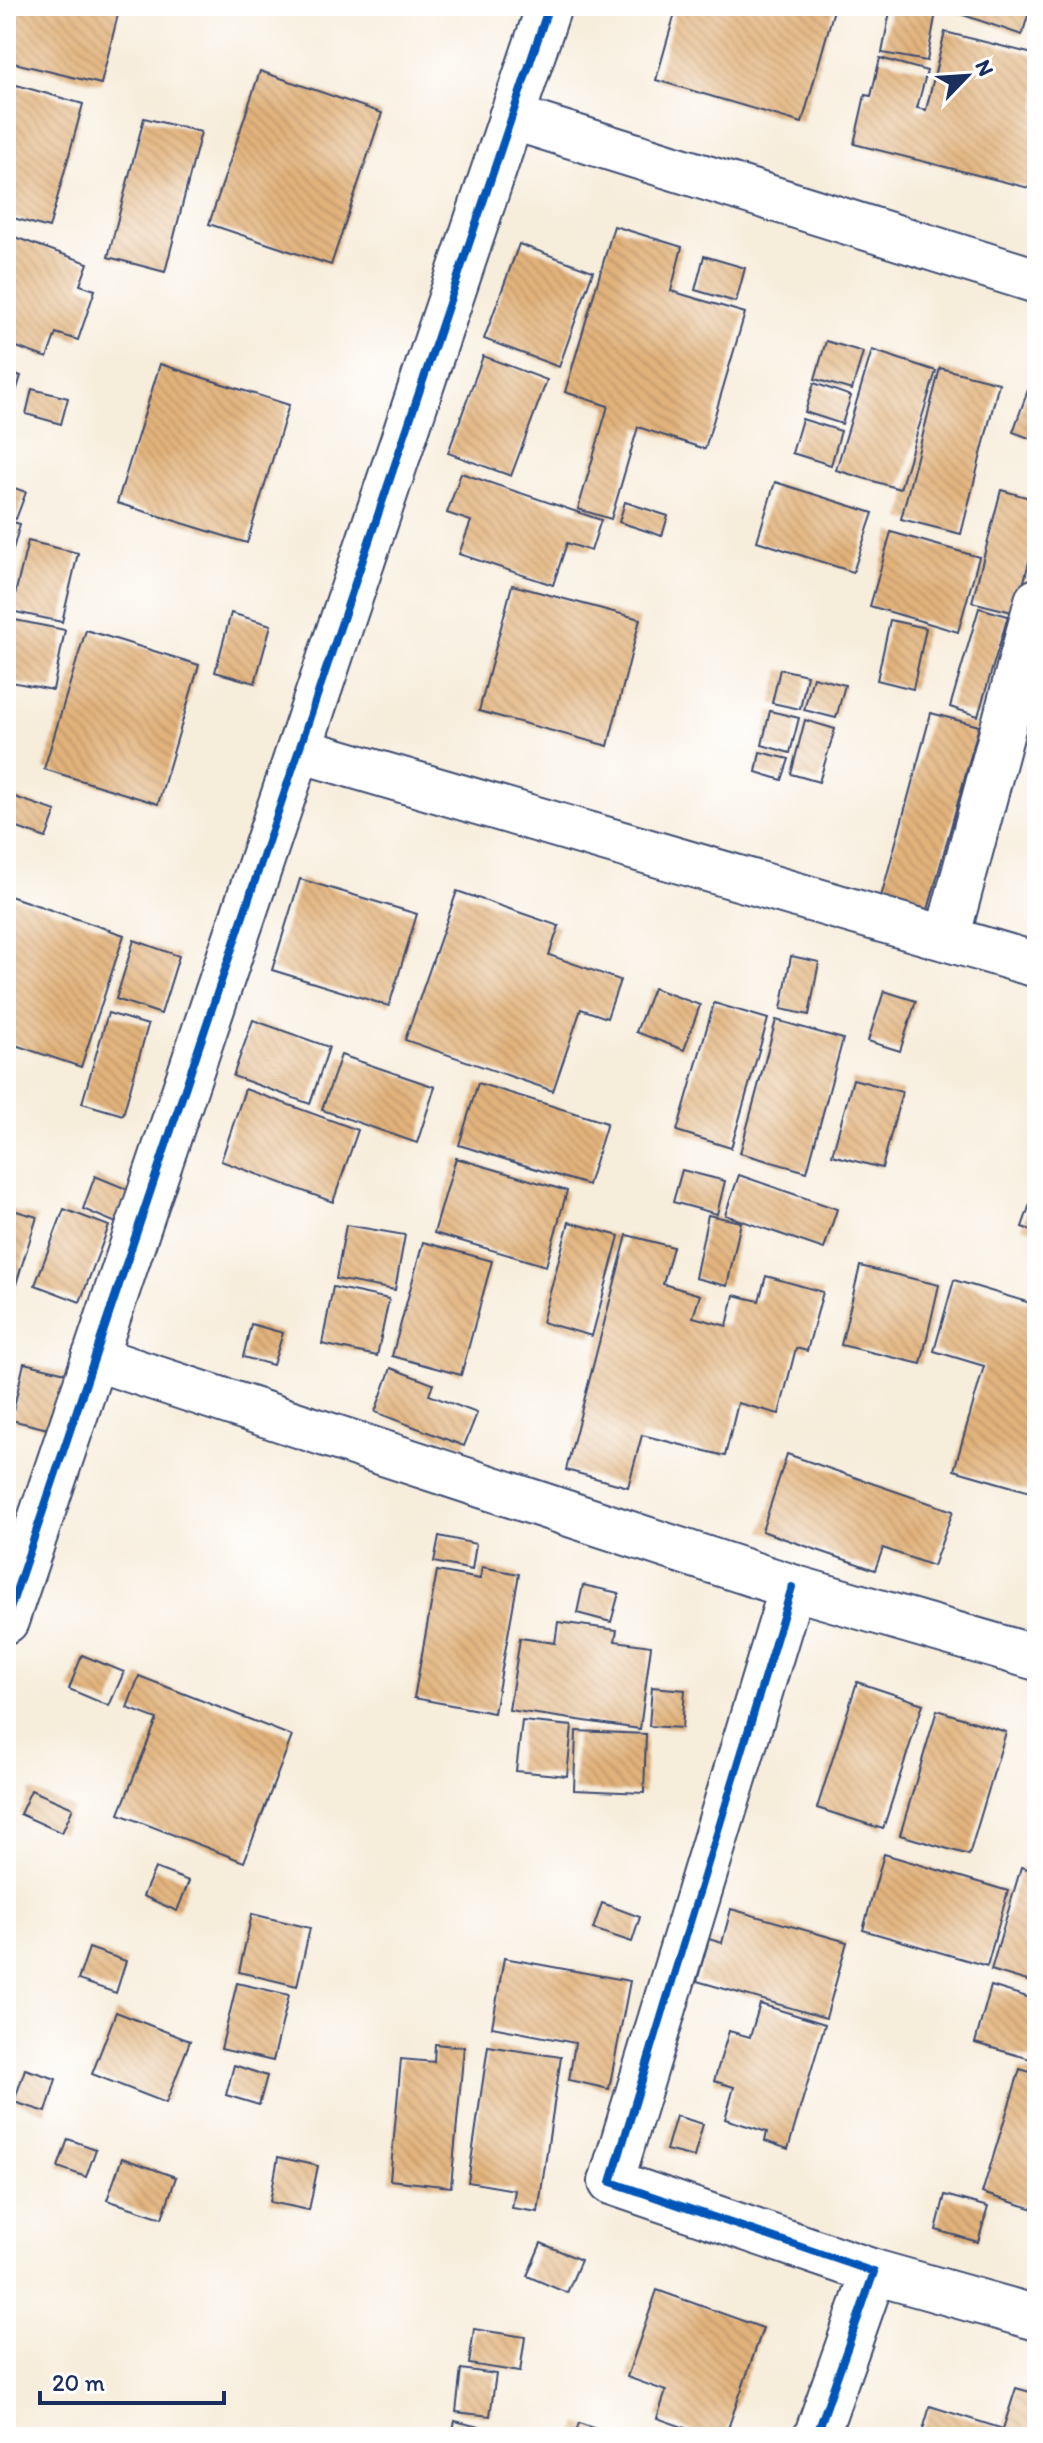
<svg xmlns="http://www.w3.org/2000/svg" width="1043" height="2443" viewBox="0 0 1043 2443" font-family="Itim,sans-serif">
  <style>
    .building { fill: url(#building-back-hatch) }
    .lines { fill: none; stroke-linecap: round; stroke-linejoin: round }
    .minor-casing { stroke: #3c4c71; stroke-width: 48 }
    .minor { stroke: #fff; stroke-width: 44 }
    .cycleway-casing { stroke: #fff; stroke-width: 13 }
    .cycleway { stroke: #0057b8; stroke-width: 8 }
  </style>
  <defs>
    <pattern id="building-back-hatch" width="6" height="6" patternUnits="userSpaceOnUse" patternTransform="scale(2)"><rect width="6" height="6" fill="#e2b27a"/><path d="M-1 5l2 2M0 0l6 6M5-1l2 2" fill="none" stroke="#c1996c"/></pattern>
  </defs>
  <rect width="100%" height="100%" fill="#fff"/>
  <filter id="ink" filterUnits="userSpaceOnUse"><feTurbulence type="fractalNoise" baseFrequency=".0125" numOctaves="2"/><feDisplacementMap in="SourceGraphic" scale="16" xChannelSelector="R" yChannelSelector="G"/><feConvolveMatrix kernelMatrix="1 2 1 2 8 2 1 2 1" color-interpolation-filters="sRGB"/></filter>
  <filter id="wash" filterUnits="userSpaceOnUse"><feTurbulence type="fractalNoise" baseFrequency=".006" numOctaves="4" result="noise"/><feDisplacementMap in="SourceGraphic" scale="32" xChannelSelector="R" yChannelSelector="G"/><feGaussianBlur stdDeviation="1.8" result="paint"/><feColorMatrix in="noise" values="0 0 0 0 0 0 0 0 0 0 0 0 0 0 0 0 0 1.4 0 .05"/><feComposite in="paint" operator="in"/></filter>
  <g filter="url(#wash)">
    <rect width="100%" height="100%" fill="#f7eddb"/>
    <g id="blocks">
      <g class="building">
        <polygon points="6,6 120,6 101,84 6,61"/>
        <polygon points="677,6 835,6 802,123 656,80"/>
        <polygon points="891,6 936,12 927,61 882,53"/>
        <polygon points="937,6 1031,6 1022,35"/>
        <polygon points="945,32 1037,55 1037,190 854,144 865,95 871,96 880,58 927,71 917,108 926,110"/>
        <polygon points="260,71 382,113 331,265 209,224"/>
        <polygon points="6,82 83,104 49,228 6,216"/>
        <polygon points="144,118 201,132 165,272 108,257"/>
        <polygon points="614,226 682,247 671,291 745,313 705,449 638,427 611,519 578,509 608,406 565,392"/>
        <polygon points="6,234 88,263 80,285 95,290 78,340 56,333 47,358 11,345 6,357"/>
        <polygon points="519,244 593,271 559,367 484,339"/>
        <polygon points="704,256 745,268 736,302 695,290"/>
        <polygon points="826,341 863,352 852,390 815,379"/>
        <polygon points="872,350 936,371 900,489 836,470"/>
        <polygon points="483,356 547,380 511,476 448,453"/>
        <polygon points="160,364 289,405 247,543 117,503"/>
        <polygon points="940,368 999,383 961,534 901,519"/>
        <polygon points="6,371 21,376 7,420 6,420"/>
        <polygon points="1033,376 1037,377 1037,441 1013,432"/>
        <polygon points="814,383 851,396 842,424 805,412"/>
        <polygon points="32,389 68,398 61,424 26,414"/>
        <polygon points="802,419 841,431 831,465 792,453"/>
        <polygon points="461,473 601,520 591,551 567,543 553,585 459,554 471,521 447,513"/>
        <polygon points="775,482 873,513 853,572 757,541"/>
        <polygon points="6,485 26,492 16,519 6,515"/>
        <polygon points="1001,490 1037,500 1037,530 1016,613 972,602"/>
        <polygon points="625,502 668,516 662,536 619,522"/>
        <polygon points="6,520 20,524 7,571 6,571"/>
        <polygon points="891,532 979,557 958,632 870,606"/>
        <polygon points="28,541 78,553 62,622 11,611"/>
        <polygon points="512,585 640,619 608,746 479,711"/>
        <polygon points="979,608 1008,616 978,716 950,707"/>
        <polygon points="231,613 271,625 255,683 215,672"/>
        <polygon points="10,619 65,630 53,690 6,681"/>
        <polygon points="890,620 926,628 913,689 877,680"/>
        <polygon points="86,630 199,665 158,804 44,769"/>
        <polygon points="780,669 807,675 800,709 772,703"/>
        <polygon points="813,677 845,685 836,718 804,710"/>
        <polygon points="770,711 799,718 790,753 762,745"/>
        <polygon points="931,713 979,726 928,910 881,897"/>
        <polygon points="805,720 835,729 819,782 791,774"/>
        <polygon points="760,752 789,759 782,780 756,772"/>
        <polygon points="6,794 56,811 46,838 6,824"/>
        <polygon points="300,879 417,914 389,1006 272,970"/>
        <polygon points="457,891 559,926 549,955 620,980 607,1018 581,1009 553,1091 405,1040"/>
        <polygon points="10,896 124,935 81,1067 6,1042 6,906"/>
        <polygon points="134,940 179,956 161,1014 116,999"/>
        <polygon points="791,956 819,962 809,1015 781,1009"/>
        <polygon points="653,988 700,1005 684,1050 636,1032"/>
        <polygon points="884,991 916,1001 900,1051 868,1041"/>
        <polygon points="714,1003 768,1019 731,1148 677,1131"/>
        <polygon points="108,1013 148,1025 123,1115 82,1103"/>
        <polygon points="253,1020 329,1047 310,1104 233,1076"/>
        <polygon points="776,1020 843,1039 807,1172 740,1153"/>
        <polygon points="341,1055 435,1087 417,1143 322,1110"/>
        <polygon points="853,1079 902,1092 882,1168 832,1155"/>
        <polygon points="478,1083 607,1123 588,1185 459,1145"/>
        <polygon points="245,1089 358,1130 333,1202 221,1161"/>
        <polygon points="456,1158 567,1191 546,1266 434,1233"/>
        <polygon points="682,1170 725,1181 717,1214 673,1202"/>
        <polygon points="739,1175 837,1209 824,1249 725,1215"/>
        <polygon points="95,1176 129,1190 116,1223 83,1209"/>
        <polygon points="1037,1184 1037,1232 1022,1227"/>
        <polygon points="6,1208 37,1217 7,1313 6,1313"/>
        <polygon points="64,1209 109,1226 80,1302 35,1285"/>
        <polygon points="708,1215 741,1222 727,1286 695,1278"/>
        <polygon points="569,1222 619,1236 592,1336 542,1322"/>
        <polygon points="346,1225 405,1235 395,1290 336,1279"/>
        <polygon points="627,1235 673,1247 663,1284 700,1295 693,1317 727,1326 734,1295 759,1301 766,1276 823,1292 807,1351 796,1348 779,1414 738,1403 725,1456 642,1435 628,1487 566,1470"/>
        <polygon points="423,1242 492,1261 461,1375 392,1356"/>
        <polygon points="860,1266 939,1285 921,1364 841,1345"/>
        <polygon points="954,1280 1037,1305 1037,1494 954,1470 984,1366 934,1351"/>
        <polygon points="333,1287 389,1299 377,1356 322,1344"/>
        <polygon points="251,1324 283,1333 273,1365 243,1357"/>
        <polygon points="24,1363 66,1373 52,1430 11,1420"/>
        <polygon points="391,1368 433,1384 429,1395 477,1413 464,1446 375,1412"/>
        <polygon points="787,1454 953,1511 933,1566 883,1548 875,1570 762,1531"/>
        <polygon points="439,1536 476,1544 472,1570 434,1562"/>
        <polygon points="482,1567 519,1574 494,1713 414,1698 437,1571 480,1579"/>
        <polygon points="583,1585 619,1593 611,1622 577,1613"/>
        <polygon points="558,1622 617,1630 615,1641 651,1646 640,1729 509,1710 520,1638 555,1643"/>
        <polygon points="82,1655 124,1672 109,1706 69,1689"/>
        <polygon points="139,1676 292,1736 244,1862 119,1814 157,1719 127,1708"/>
        <polygon points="857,1682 923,1704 883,1829 817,1808"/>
        <polygon points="652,1687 685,1690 682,1728 649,1726"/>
        <polygon points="937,1710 1006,1732 969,1855 900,1835"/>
        <polygon points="522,1721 572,1726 567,1776 516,1771"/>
        <polygon points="576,1731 646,1734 644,1793 574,1790"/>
        <polygon points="31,1790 73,1808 62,1833 20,1814"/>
        <polygon points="884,1854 1008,1891 987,1966 863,1930"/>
        <polygon points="1021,1867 1037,1872 1037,1984 991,1970"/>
        <polygon points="155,1868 189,1881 177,1911 143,1896"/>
        <polygon points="602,1903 640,1917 632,1942 593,1929"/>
        <polygon points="731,1909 847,1942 826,2018 697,1981 709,1939 722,1943"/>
        <polygon points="252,1914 310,1928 297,1986 239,1972"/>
        <polygon points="89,1948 126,1961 116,1993 78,1980"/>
        <polygon points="504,1958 630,1981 609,2089 569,2080 575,2043 492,2027"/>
        <polygon points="237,1983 289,1995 273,2061 221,2049"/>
        <polygon points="991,1986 1037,2000 1037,2061 975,2043"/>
        <polygon points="760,2004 825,2024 788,2149 765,2141 767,2132 725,2119 734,2087 714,2081 729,2031 750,2037"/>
        <polygon points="116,2012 190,2041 166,2103 92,2074"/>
        <polygon points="435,2044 464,2047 451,2187 390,2180 401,2059 434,2062"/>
        <polygon points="488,2046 561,2057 538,2212 512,2208 515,2190 468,2182"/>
        <polygon points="234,2065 267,2076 259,2105 226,2095"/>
        <polygon points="25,2069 56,2079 46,2112 14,2102"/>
        <polygon points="1020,2069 1037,2074 1037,2210 982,2193"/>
        <polygon points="676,2116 703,2124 694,2157 666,2150"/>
        <polygon points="68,2139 96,2149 86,2177 58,2167"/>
        <polygon points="278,2157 318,2166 309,2210 270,2202"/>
        <polygon points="122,2158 176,2177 162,2218 107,2200"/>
        <polygon points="945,2195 988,2207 978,2242 936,2230"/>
        <polygon points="541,2243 581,2260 567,2293 527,2276"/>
        <polygon points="657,2290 763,2328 725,2437 711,2437 657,2418 666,2391 627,2377"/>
        <polygon points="474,2329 525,2337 520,2372 469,2364"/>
        <polygon points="461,2369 496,2374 490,2416 456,2412"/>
        <polygon points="1016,2388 1037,2394 1037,2437 921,2437 930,2406 1003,2429"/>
        <polygon points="455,2421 515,2436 515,2437 451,2437"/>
        <polygon points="579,2423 618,2437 574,2437"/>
        <polygon points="529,2428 553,2436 553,2437 526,2437"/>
      </g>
    </g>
  </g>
  <g filter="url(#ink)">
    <use href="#blocks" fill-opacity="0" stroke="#3c4c71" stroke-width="2"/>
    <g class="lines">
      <defs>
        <g id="minor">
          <polyline points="511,117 1037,281"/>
          <polyline points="299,750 1037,965"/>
          <polyline points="947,938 1037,601"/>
          <polyline points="94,1358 792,1587 1037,1658"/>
          <polyline points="792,1587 611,2182 874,2272 816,2437"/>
          <polyline points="6,1621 549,6"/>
          <polyline points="874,2272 1037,2318"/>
        </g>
      </defs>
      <use href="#minor" class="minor-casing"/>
      <use href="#minor" class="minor"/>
      <defs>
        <g id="cycleway">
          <polyline points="792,1587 611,2182 874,2272 816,2437"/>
          <polyline points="6,1621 549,6"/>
        </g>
      </defs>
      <use href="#cycleway" class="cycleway-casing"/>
      <use href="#cycleway" class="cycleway"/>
    </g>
  </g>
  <rect width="1043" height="2443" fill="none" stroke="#fff" stroke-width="32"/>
  <g transform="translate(967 76) rotate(65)" stroke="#ffffff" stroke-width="6" paint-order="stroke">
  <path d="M0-6L14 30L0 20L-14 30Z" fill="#1b2f5e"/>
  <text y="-12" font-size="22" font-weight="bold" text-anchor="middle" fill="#1b2f5e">N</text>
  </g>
  <path d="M40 2391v12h184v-12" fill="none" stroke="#1b2f5e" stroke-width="4"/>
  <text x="52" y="2391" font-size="24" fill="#1b2f5e" stroke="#ffffff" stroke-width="6" paint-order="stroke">20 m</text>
</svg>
